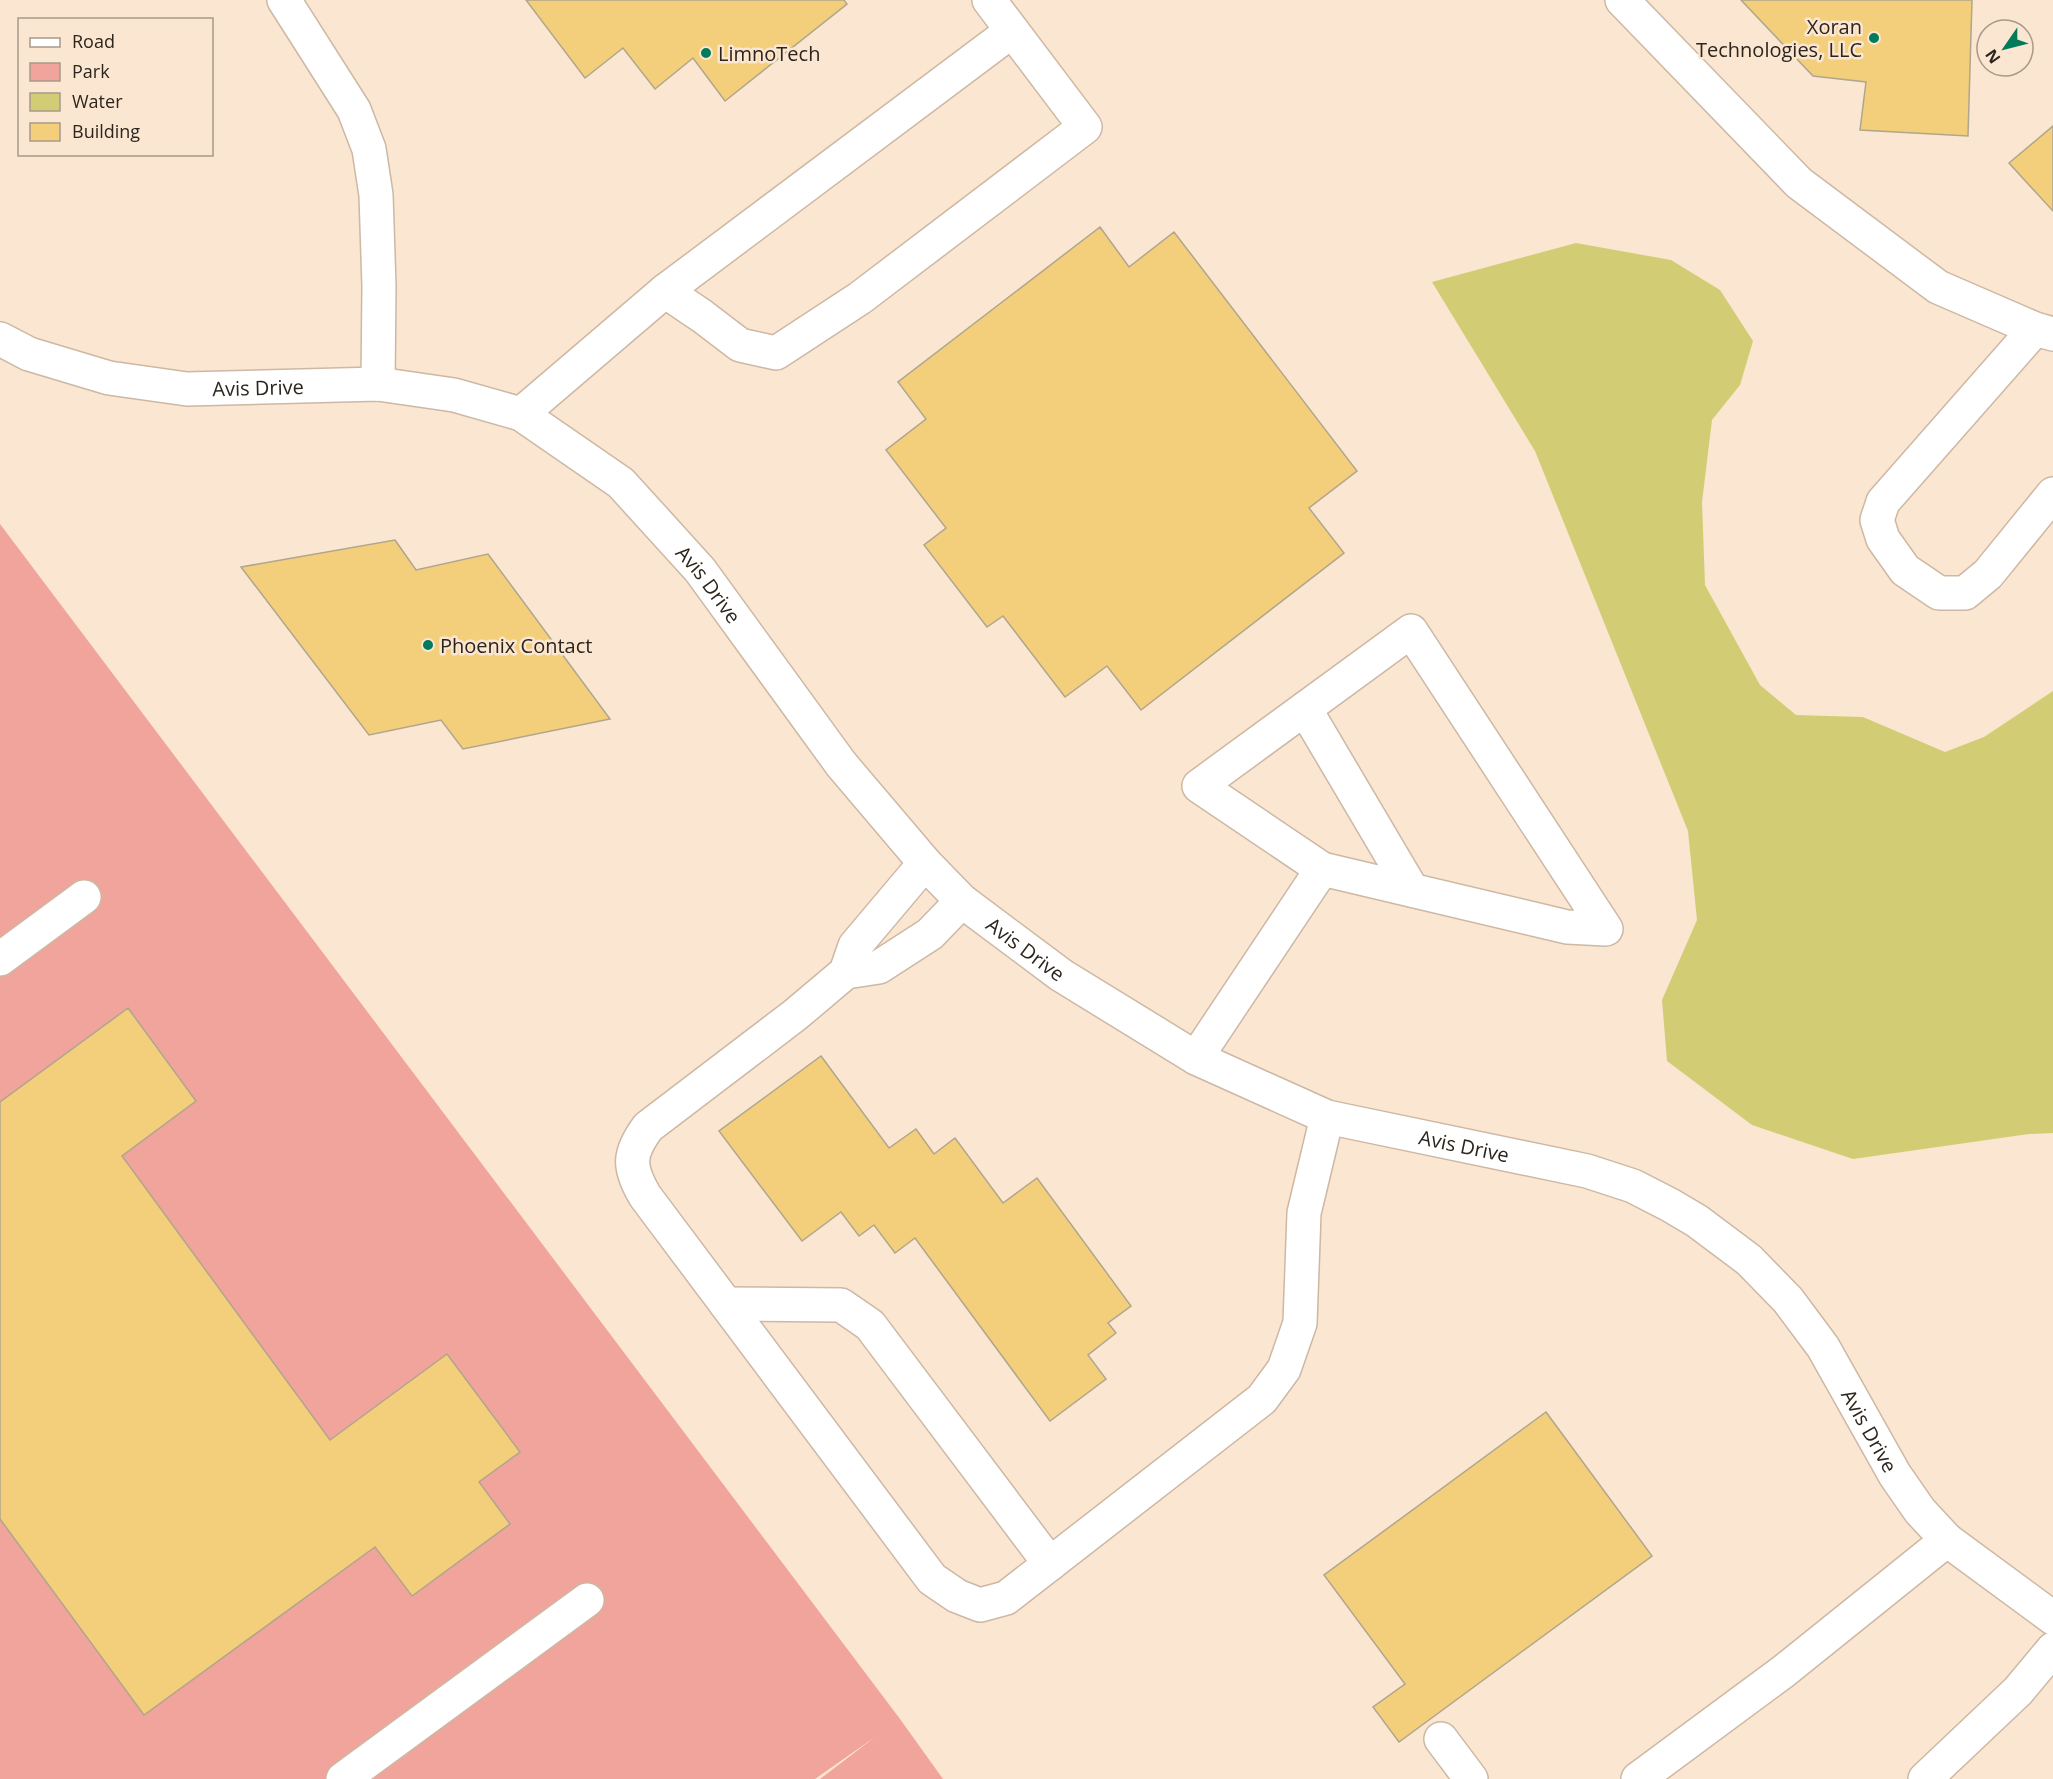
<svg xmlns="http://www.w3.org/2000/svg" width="2053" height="1779" viewBox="0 0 2053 1779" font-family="'Open Sans',sans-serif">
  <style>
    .green { fill: #f1a49b }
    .water { fill: #d2cd75 }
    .building { fill: #f4cf7b; stroke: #b0a58d; stroke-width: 1.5 }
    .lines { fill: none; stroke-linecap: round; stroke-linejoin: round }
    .minor-casing { stroke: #ccb8a4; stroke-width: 36 }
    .minor { stroke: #fff; stroke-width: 33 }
    .poi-dot { fill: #017b59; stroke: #fbe6d1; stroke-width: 2 }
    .labels { text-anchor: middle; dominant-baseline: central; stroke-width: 5; stroke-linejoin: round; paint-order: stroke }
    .poi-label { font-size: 20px; fill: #2c251d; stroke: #fbe6d1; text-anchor: start }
    .street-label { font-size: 20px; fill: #2c251d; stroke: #fbe6d1 }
  </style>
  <rect width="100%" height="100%" fill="#fbe6d1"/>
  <polygon class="green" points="0,524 900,1719 943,1779 820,1779 875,1737 815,1779 0,1779"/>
  <polygon class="water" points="1576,243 1671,260 1720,290 1753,341 1740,385 1712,420 1702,502 1705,585 1760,685 1796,715 1863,717 1945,752 1984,737 2053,691 2053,1133 2029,1134 1853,1159 1752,1125 1667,1061 1662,1000 1697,920 1688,831 1535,451 1432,282"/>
  <g class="building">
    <polygon points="526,0 844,0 847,4 725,101 693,58 655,89 623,48 585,78"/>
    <polygon points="1741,0 1972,0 1968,136 1860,130 1866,82 1813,76"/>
    <polygon points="2053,126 2053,211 2009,163"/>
    <polygon points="1100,227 1129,267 1174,232 1357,471 1309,508 1344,553 1141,710 1107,666 1065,697 1003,616 987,627 924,545 946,528 886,450 926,419 898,382"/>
    <polygon points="395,540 416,570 488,554 610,719 463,749 441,720 369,735 241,567"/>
    <polygon points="128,1008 196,1101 122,1156 330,1440 447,1354 520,1452 479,1482 510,1524 412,1596 375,1547 144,1715 0,1519 0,1102"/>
    <polygon points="821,1056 889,1148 916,1129 934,1154 955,1138 1003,1203 1037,1178 1131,1306 1108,1323 1116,1333 1088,1355 1106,1379 1050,1421 915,1238 895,1253 874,1225 859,1236 841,1212 802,1241 719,1131"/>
    <polygon points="1546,1412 1652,1556 1399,1742 1373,1707 1405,1684 1324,1575"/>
  </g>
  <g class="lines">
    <defs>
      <g id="minor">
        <polyline points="284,0 354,110 369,149 376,195 379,286 378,384"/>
        <polyline points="1622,0 1799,183 1938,287 2035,329 2053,334"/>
        <polyline points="665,291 1012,31"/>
        <polyline points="2035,329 1883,502 1877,520 1883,539 1905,570 1939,593 1965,593 1988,574 2053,494"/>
        <path id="s1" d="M0 339 29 354 109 378 187 389 378 384 454 395 521 414 621 483 700 570 841 764 925 863 962 901 1061 975 1196 1058 1327 1117 1587 1171 1633 1186 1670 1205 1697 1221 1749 1260 1788 1300 1823 1347 1895 1475 1920 1511 1947 1540 2053 1618"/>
        <polyline points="521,414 665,291 702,316 740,345 776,353 860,298 1085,127 989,0"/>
        <polygon points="1411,631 1606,929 1567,927 1322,869 1199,786"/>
        <polyline points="1305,709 1412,890"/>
        <path d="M925 863 855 946 846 972 795 1015 648 1127C628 1154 628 1167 645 1196L932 1579 957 1596 980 1605 1006 1598 1262 1399 1284 1369 1300 1323 1304 1213 1327 1117"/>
        <polyline points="0,959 84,897"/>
        <polyline points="846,972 879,967 930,934 962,901"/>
        <polyline points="1196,1058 1322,869"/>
        <polyline points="726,1304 841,1305 870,1325 1050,1564"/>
        <polyline points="1441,1739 1471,1779"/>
        <polyline points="343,1779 587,1600"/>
        <polyline points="1638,1779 1784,1671 1947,1540"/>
        <polyline points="1925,1779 2018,1691 2053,1649"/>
      </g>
    </defs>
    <use href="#minor" class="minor-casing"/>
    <use href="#minor" class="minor"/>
  </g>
  <g class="poi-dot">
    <circle cx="1874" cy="38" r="6"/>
    <circle cx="706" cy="53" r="6"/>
    <circle cx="428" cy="645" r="6"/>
  </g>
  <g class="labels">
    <g class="poi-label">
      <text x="1862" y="26" text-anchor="end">Xoran<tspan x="1862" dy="23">Technologies, LLC</tspan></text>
      <text x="718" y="53">LimnoTech</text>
      <text x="440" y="645">Phoenix Contact</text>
    </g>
    <g class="street-label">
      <text stroke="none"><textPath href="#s1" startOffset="266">Avis Drive</textPath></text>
      <text stroke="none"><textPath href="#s1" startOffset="788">Avis Drive</textPath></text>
      <text stroke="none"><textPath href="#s1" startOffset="1274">Avis Drive</textPath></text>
      <text stroke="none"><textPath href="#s1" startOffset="1760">Avis Drive</textPath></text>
      <text stroke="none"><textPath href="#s1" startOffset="2282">Avis Drive</textPath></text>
    </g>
  </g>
  <rect x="18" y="18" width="195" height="138" fill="#fbe6d1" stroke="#a89989" stroke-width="1.5"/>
  <rect x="30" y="38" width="30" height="9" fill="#ffffff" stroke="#a89989" stroke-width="1.5"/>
  <text x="72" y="48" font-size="18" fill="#2c251d">Road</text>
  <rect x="30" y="63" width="30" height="18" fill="#f1a49b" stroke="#a89989" stroke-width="1.5"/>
  <text x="72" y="78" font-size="18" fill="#2c251d">Park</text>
  <rect x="30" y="93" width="30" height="18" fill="#d2cd75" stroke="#a89989" stroke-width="1.5"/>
  <text x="72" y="108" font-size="18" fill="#2c251d">Water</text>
  <rect x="30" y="123" width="30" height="18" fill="#f4cf7b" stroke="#a89989" stroke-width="1.5"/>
  <text x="72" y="138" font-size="18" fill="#2c251d">Building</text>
  <g transform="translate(2005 48) rotate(235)"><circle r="28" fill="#fbe6d1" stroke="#a89989" stroke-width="1.5"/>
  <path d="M0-4.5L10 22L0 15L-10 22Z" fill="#017b59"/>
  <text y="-9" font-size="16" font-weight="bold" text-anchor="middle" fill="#2c251d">N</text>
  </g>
</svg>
